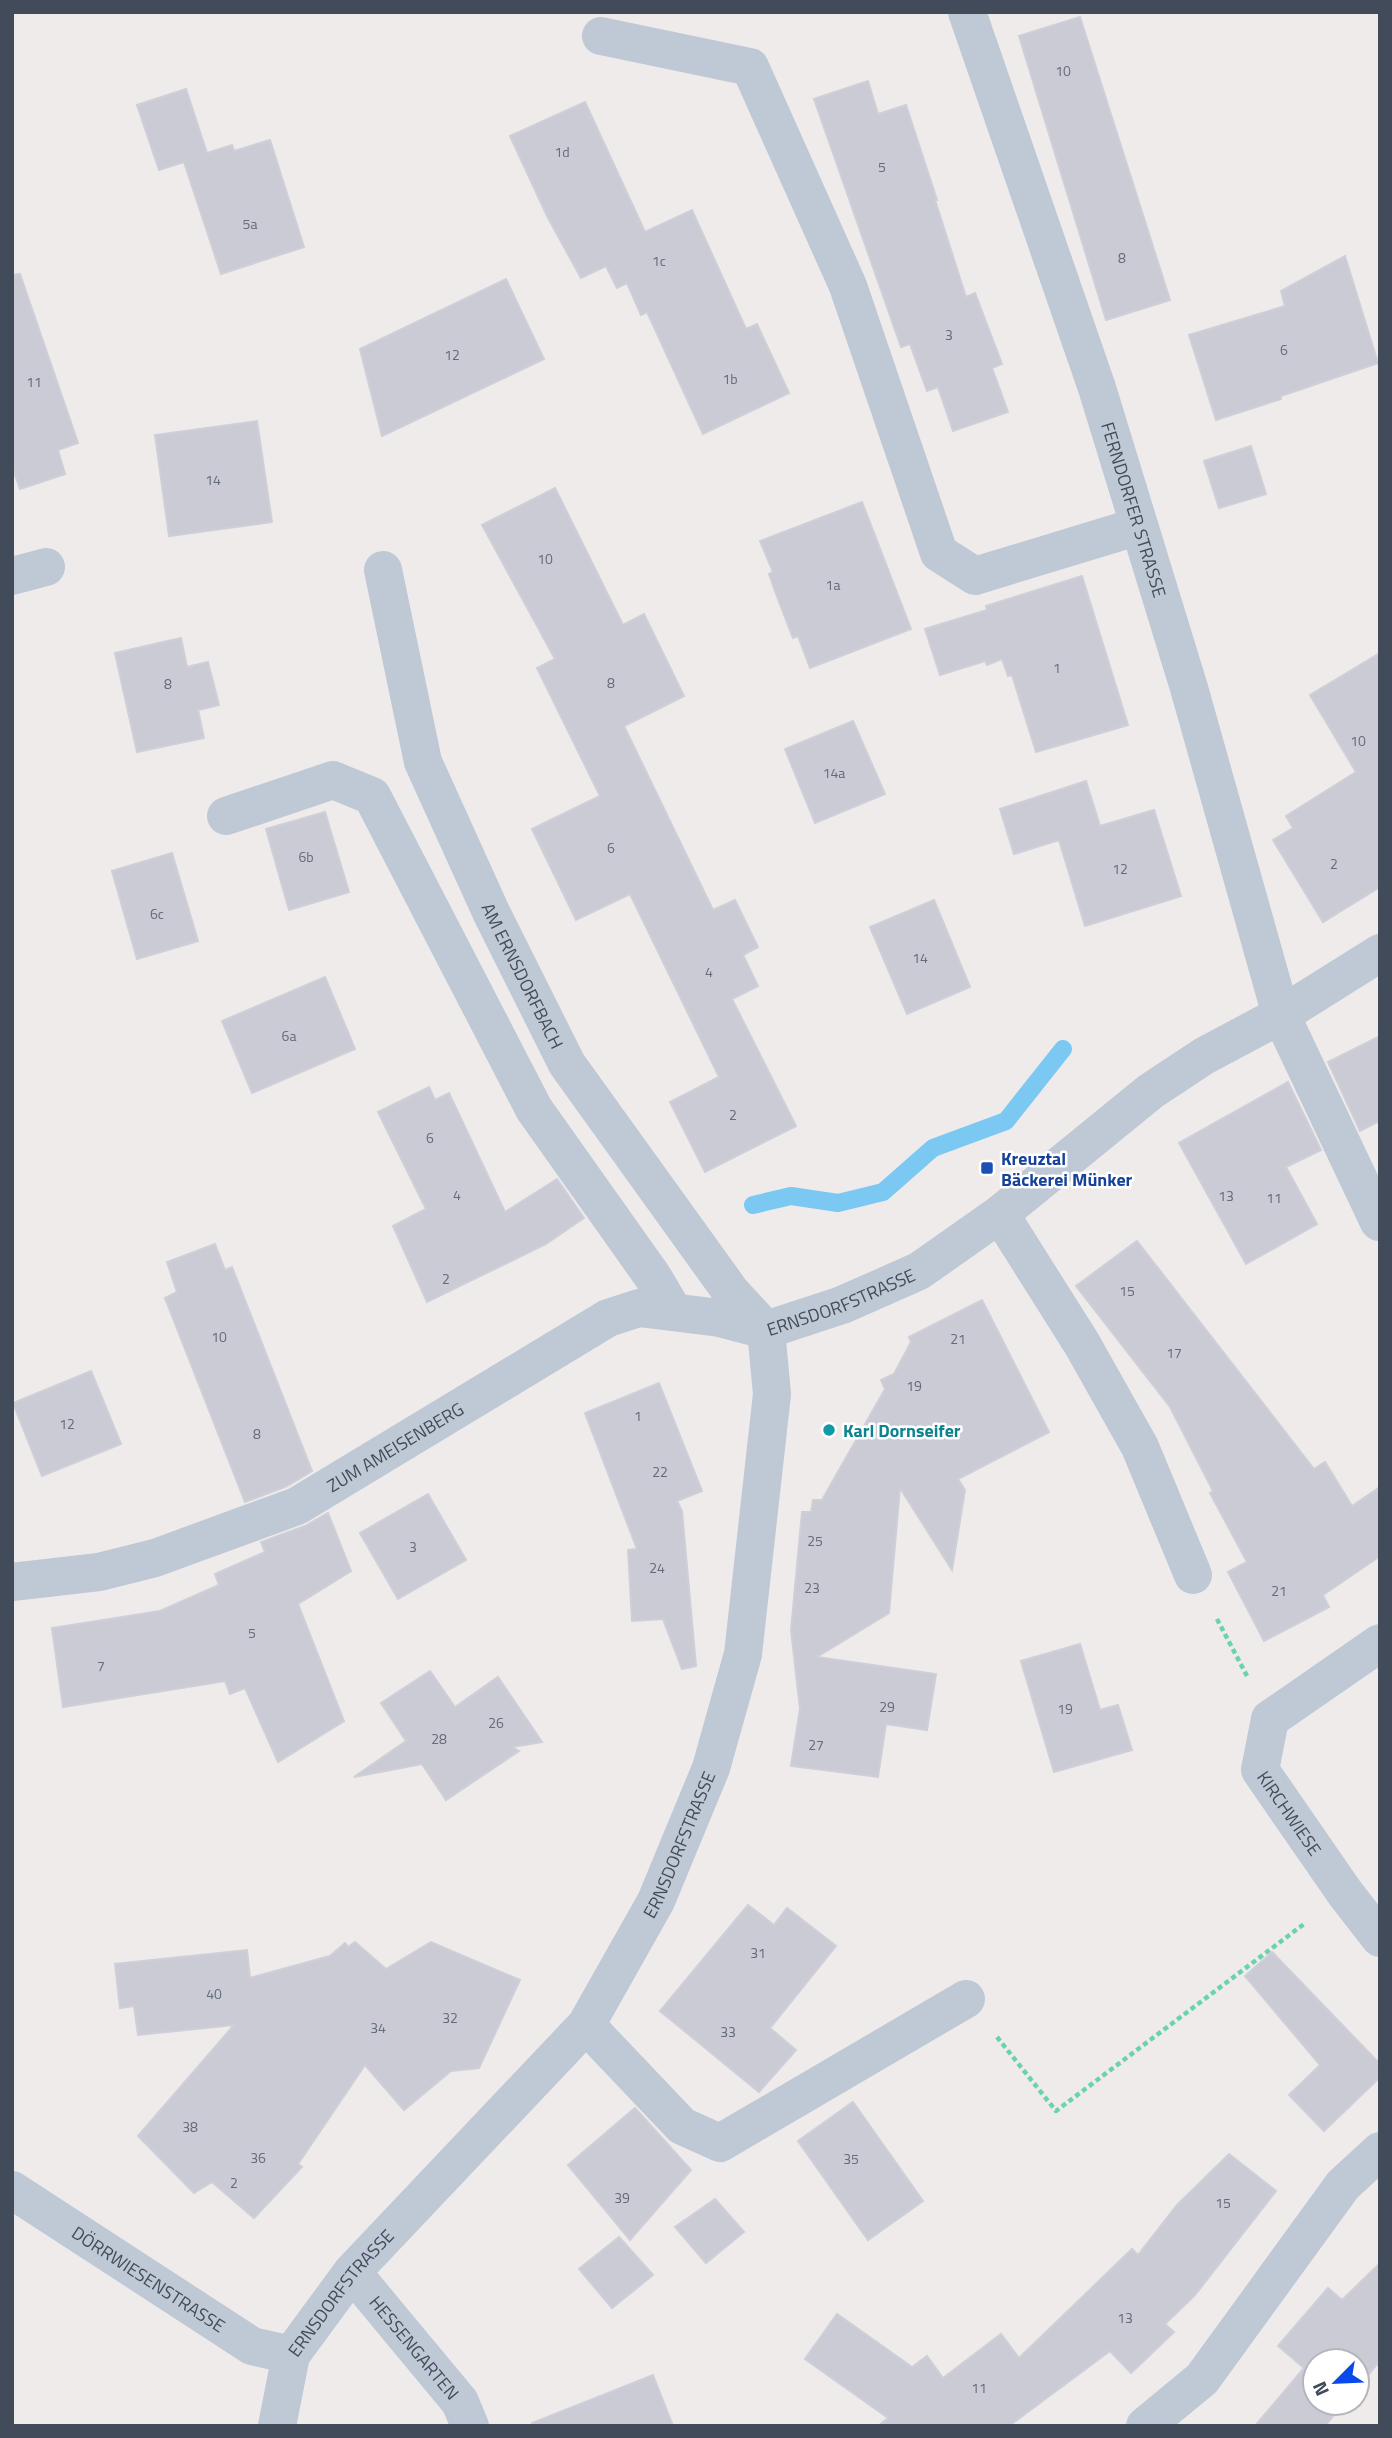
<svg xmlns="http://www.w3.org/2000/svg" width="1392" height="2438" viewBox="0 0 1392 2438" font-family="'Titillium Web',sans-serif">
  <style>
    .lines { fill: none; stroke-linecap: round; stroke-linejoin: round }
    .stream { stroke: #7bc9f3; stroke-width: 18 }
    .building { fill: #cacbd4; stroke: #cecfd8; stroke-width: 2 }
    .path { stroke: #68d3ae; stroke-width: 4.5; stroke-dasharray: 5 3.5; stroke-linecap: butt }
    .minor { stroke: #bfc8d5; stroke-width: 38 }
    .transit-dot { fill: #1a4fb4; stroke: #fff; stroke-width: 2.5 }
    .culture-dot { fill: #0f9aa8; stroke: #fff; stroke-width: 2.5 }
    .labels { text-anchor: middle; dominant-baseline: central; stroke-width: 5; stroke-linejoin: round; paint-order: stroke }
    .number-label { font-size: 14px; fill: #646b78 }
    .street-label { font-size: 18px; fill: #424b5a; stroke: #fff }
    .transit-label { font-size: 18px; font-weight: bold; fill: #164399; stroke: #fff; text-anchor: start }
    .culture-label { font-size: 18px; font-weight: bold; fill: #0d838f; stroke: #fff; text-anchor: start }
  </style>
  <rect width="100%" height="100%" fill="#eeebea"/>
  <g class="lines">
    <polyline class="stream" points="753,1205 791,1196 838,1203 883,1192 933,1148 1006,1121 1063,1049"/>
  </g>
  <g class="building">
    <polygon points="1080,17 1170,300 1106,320 1019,36"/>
    <polygon points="868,81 878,114 906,105 937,200 935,200 966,297 975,293 1002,364 992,368 1008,412 953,431 938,387 927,391 910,344 901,347 814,99"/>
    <polygon points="186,89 207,153 232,145 234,151 270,140 304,247 221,274 184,162 159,170 137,105"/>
    <polygon points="585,102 645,232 692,210 746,329 757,324 789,393 703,434 647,312 641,315 627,283 617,288 606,266 581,278 547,216 510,136"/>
    <polygon points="1345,256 1378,363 1281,396 1281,399 1216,420 1189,335 1285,306 1281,291"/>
    <polygon points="20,274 78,443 58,450 65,474 20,489 12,466 12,275"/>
    <polygon points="506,279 544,359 382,436 360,349"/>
    <polygon points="257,421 272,522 169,536 155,435"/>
    <polygon points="1251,446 1266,494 1219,508 1204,461"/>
    <polygon points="555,488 623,625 644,614 684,696 624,726 713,910 735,900 758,947 743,955 758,986 732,999 796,1126 705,1172 670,1102 719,1077 630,894 576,920 532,829 600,796 537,668 555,659 482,525"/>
    <polygon points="862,502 911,629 810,668 798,636 793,638 776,594 769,574 773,572 760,541"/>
    <polygon points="1082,576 1128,725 1036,752 1012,675 1008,676 1002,659 987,665 985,661 940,675 925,629 987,610 986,606"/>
    <polygon points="181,638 187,667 208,662 219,705 198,710 204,738 137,752 115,653"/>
    <polygon points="1380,653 1380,887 1323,922 1273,840 1293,828 1286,816 1356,772 1310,695"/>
    <polygon points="853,721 885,794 815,823 785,749"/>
    <polygon points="1086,781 1100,826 1154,810 1181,896 1085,926 1059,840 1014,854 1000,809"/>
    <polygon points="325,812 349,892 289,910 266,829"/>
    <polygon points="172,853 198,941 137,959 112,871"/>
    <polygon points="934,900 970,987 907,1014 870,927"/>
    <polygon points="325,977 355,1049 252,1093 222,1021"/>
    <polygon points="1380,1036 1380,1121 1360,1131 1328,1062"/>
    <polygon points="1288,1082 1321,1150 1286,1167 1317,1224 1246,1264 1179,1143"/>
    <polygon points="429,1087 435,1100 449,1093 505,1212 557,1179 584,1218 546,1244 427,1302 393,1226 426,1209 378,1112"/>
    <polygon points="1137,1241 1314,1469 1325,1462 1352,1506 1380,1487 1380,1556 1323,1595 1329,1607 1264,1641 1228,1572 1247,1562 1210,1493 1213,1491 1170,1407 1076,1286"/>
    <polygon points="215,1244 225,1270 232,1267 312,1471 287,1486 245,1502 165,1298 177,1292 167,1262"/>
    <polygon points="982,1300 1049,1432 958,1479 965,1490 952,1570 900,1488 889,1613 817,1657 936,1674 927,1730 886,1724 878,1777 791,1766 800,1709 791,1630 802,1512 811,1512 813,1500 822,1500 885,1389 881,1380 894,1374 911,1342 909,1337"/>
    <polygon points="91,1371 121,1444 42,1476 13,1403"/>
    <polygon points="659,1383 702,1491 677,1501 682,1511 696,1666 682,1669 663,1619 632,1621 628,1550 637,1549 585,1413"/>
    <polygon points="428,1494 466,1560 398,1599 360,1533"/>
    <polygon points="328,1513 351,1571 298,1604 344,1721 278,1762 245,1688 230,1694 225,1681 63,1707 52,1628 160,1611 219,1585 215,1574 265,1552 261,1542 305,1526"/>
    <polygon points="1080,1644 1100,1710 1118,1705 1132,1750 1054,1772 1021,1661"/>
    <polygon points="430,1671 455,1707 498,1677 542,1742 512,1747 519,1751 446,1800 422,1764 354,1777 406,1741 381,1703"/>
    <polygon points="748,1905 774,1925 787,1908 836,1946 770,2028 796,2050 759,2092 660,2011"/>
    <polygon points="355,1942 386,1969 431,1942 520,1980 479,2068 451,2071 404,2110 365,2065 298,2164 302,2167 254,2218 212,2182 194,2193 138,2136 234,2025 138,2035 134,2006 120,2008 115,1964 247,1950 250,1978 330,1956 345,1943 348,1947"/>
    <polygon points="1272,1952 1380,2064 1380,2077 1324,2131 1289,2095 1320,2065 1245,1976"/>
    <polygon points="853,2102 923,2201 868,2240 798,2141"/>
    <polygon points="635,2108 691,2170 630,2240 568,2165"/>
    <polygon points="1229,2154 1276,2191 1195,2295 1165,2324 1174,2332 1131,2373 1110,2351 1009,2426 878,2426 888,2418 805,2359 837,2314 912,2367 927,2356 943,2378 1001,2334 1019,2358 1132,2249 1138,2255 1177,2205"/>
    <polygon points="715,2199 744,2232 706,2263 675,2227"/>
    <polygon points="619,2237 653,2275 612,2308 579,2269"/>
    <polygon points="1380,2263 1380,2361 1357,2388 1357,2361 1315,2361 1315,2403 1344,2403 1325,2426 1255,2426 1304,2368 1278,2346 1328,2288 1342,2300"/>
    <polygon points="653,2375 673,2426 533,2426 532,2423"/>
  </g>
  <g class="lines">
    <g class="path">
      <polyline points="1217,1619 1247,1676"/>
      <polyline points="997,2037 1056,2111 1304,1924"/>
    </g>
    <g class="minor">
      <path id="s1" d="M967 12 1097 388 1189 688 1281 1015 1379 1222"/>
      <polyline points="601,36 750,67 848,286 939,553 975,576 1139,526"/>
      <path id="s2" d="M383 570 423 762 491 912 567 1064 731 1292 766 1330"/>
      <polyline points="12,576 46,567"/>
      <polyline points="226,816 333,780 372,796 534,1109 653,1277 673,1311"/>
      <polyline points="1000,1214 1082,1344 1140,1447 1193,1575"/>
      <path id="s3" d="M766 1330 842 1305 919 1271 1000 1214 1151 1091 1204 1056 1281 1015 1380 953"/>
      <path id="s4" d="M12 1582 99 1572 155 1558 297 1506 608 1318 639 1308 720 1318 766 1330"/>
      <path id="s5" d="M1380 1643 1270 1719 1260 1770 1345 1893 1380 1938"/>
      <polyline points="586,2025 682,2126 720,2143 966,1999"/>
      <path id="s6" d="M12 2190 252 2346 291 2355"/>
      <path id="s7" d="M352 2272 460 2402 470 2426"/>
      <path id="s8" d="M277 2426 291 2355 352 2272 586 2025 656 1901 711 1768 743 1654 772 1394 766 1330"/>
      <polyline points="1145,2426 1202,2379 1343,2185 1380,2151"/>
    </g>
  </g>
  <rect class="transit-dot" x="980" y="1161" width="14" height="14" rx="3.5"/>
  <circle class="culture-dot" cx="829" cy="1430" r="7"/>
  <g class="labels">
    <g class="number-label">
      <text x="1063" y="70">10</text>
      <text x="562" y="151">1d</text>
      <text x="882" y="166">5</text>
      <text x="250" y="223">5a</text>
      <text x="1122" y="257">8</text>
      <text x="659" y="260">1c</text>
      <text x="949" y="334">3</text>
      <text x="1284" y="349">6</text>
      <text x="452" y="354">12</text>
      <text x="730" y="378">1b</text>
      <text x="34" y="381">11</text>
      <text x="213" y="479">14</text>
      <text x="545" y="558">10</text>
      <text x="833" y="584">1a</text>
      <text x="1057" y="667">1</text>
      <text x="611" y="682">8</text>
      <text x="168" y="683">8</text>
      <text x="1358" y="740">10</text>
      <text x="834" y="772">14a</text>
      <text x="611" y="847">6</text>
      <text x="306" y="856">6b</text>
      <text x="1334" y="863">2</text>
      <text x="1120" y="868">12</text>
      <text x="157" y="913">6c</text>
      <text x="920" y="957">14</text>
      <text x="709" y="971">4</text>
      <text x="289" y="1035">6a</text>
      <text x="733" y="1114">2</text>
      <text x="430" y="1137">6</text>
      <text x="457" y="1194">4</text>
      <text x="1226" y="1195">13</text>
      <text x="1274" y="1197">11</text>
      <text x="446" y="1278">2</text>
      <text x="1127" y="1290">15</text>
      <text x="219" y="1336">10</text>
      <text x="958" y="1338">21</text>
      <text x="1174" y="1352">17</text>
      <text x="914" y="1385">19</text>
      <text x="638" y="1415">1</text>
      <text x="67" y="1423">12</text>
      <text x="257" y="1433">8</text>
      <text x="660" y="1471">22</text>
      <text x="815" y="1540">25</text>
      <text x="413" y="1546">3</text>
      <text x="657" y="1567">24</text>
      <text x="812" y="1587">23</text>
      <text x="1279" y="1590">21</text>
      <text x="252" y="1632">5</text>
      <text x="101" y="1665">7</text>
      <text x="887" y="1706">29</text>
      <text x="1065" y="1708">19</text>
      <text x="496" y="1722">26</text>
      <text x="439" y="1738">28</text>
      <text x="816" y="1744">27</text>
      <text x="758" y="1952">31</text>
      <text x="214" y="1993">40</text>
      <text x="450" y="2017">32</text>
      <text x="378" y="2027">34</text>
      <text x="728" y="2031">33</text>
      <text x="190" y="2126">38</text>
      <text x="258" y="2157">36</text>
      <text x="851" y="2158">35</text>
      <text x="234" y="2182">2</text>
      <text x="622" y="2197">39</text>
      <text x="1223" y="2202">15</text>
      <text x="1125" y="2317">13</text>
      <text x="979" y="2387">11</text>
    </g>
    <g class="street-label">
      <text stroke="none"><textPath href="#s1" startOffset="525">FERNDORFER STRASSE</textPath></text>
      <text stroke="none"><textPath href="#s2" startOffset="432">AM ERNSDORFBACH</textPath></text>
      <text stroke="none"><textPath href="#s3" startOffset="80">ERNSDORFSTRASSE</textPath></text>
      <text stroke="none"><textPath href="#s4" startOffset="411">ZUM AMEISENBERG</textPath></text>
      <text stroke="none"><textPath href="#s5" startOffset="238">KIRCHWIESE</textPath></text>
      <text stroke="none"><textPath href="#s8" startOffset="719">ERNSDORFSTRASSE</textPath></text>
      <text stroke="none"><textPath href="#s6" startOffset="163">DÖRRWIESENSTRASSE</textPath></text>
      <text stroke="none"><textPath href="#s8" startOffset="152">ERNSDORFSTRASSE</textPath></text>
      <text stroke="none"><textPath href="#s7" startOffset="98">HESSENGARTEN</textPath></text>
    </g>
    <g class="transit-label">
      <text x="1001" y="1158">Kreuztal<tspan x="1001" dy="21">Bäckerei Münker</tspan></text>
    </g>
    <g class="culture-label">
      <text x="843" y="1430">Karl Dornseifer</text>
    </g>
  </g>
  <rect width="1392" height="2438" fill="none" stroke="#424b5a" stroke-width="28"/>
  <g transform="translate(1336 2382) rotate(246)"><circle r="33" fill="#ffffff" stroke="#b3b7bd" stroke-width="2"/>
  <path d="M0-5L12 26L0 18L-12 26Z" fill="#084aeb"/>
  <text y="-10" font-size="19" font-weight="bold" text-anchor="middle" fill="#424b5a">N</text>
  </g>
</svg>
